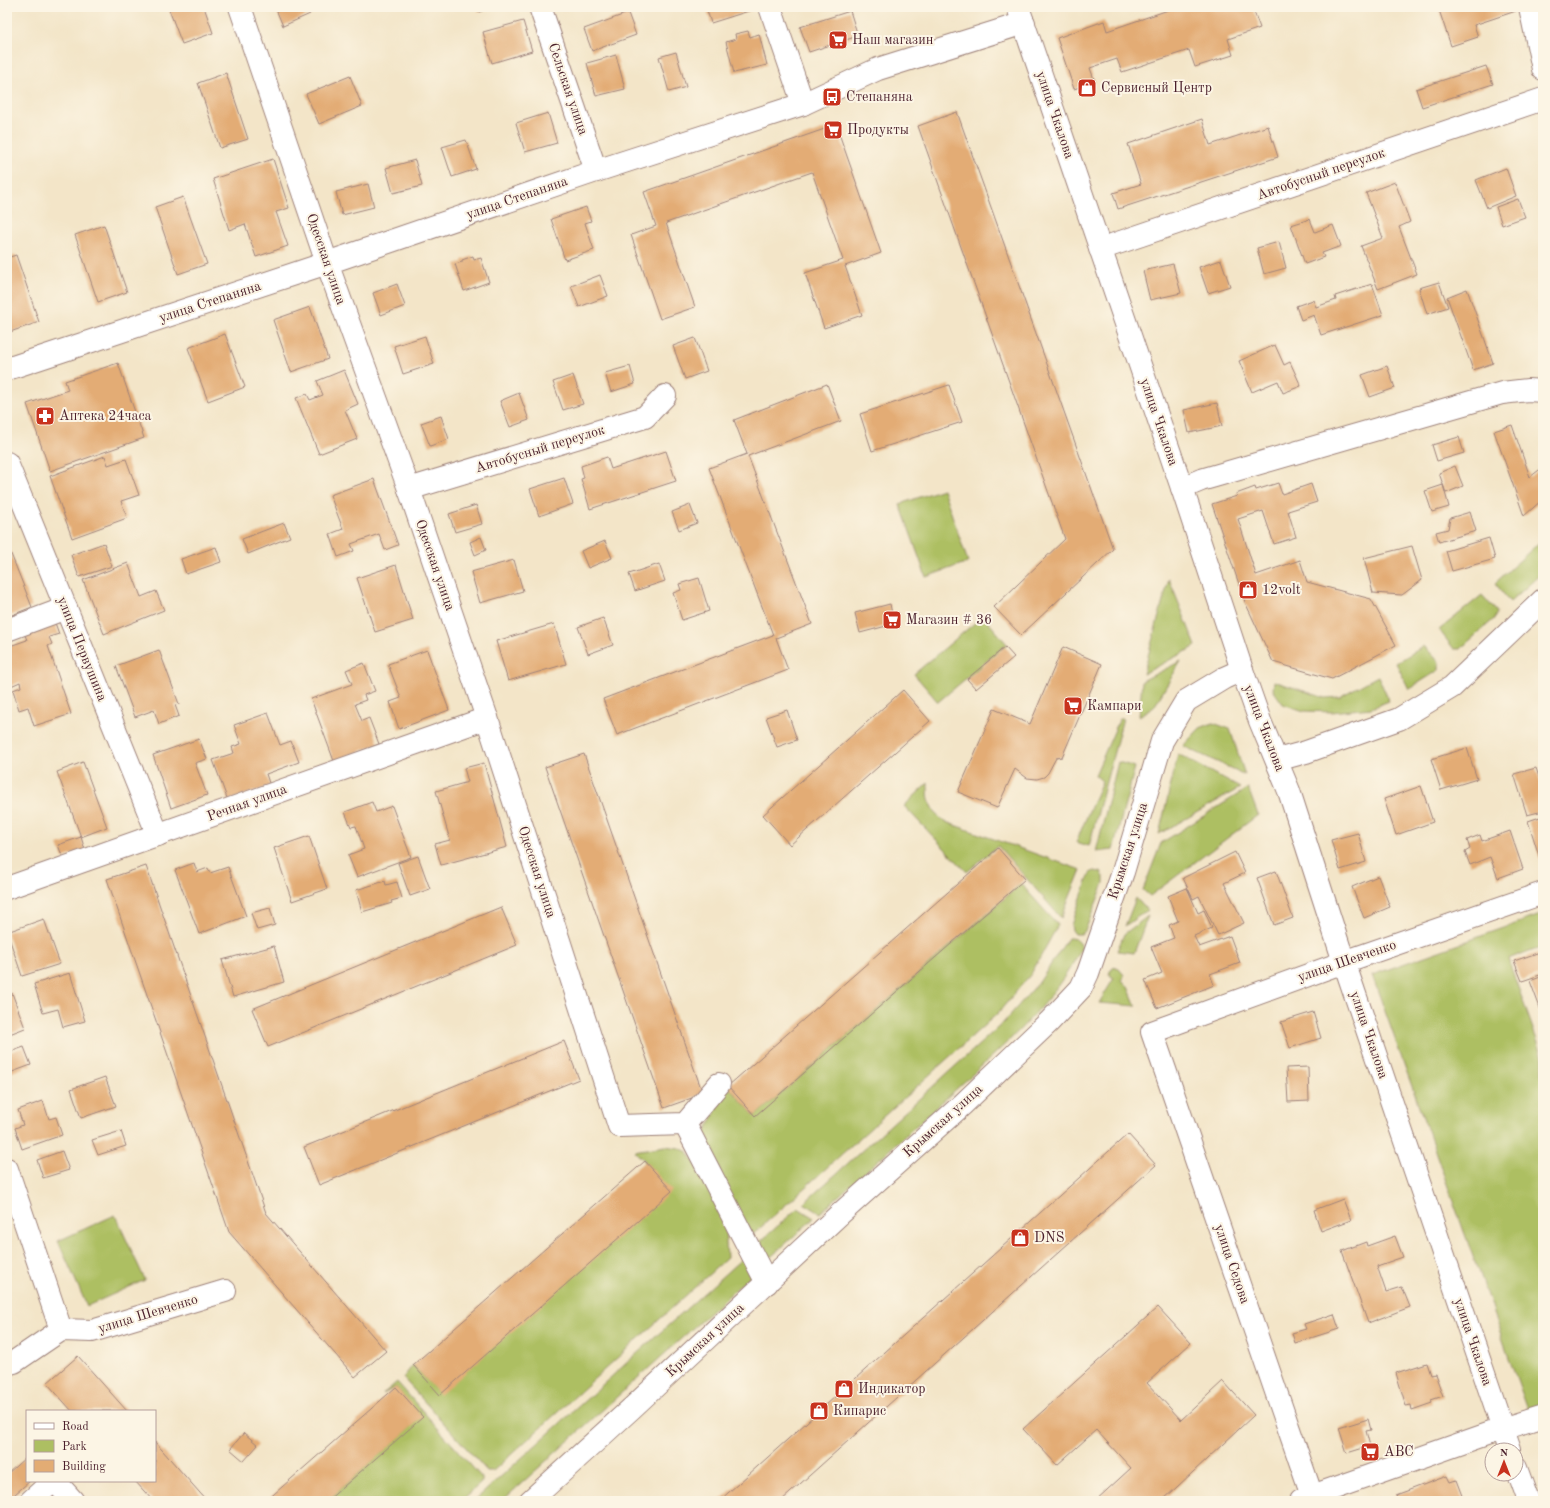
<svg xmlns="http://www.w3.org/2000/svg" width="1550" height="1508" viewBox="0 0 1550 1508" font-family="'Old Standard TT',serif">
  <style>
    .green { fill: #adbf62; stroke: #7c6f46 }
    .building { fill: #e3ac74 }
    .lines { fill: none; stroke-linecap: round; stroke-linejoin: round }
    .street-casing { stroke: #9e827a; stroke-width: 24 }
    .secondary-casing { stroke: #9e827a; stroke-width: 24 }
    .street { stroke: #fff; stroke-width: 22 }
    .secondary { stroke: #fff; stroke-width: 22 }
    .labels { text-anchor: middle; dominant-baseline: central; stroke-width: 4; stroke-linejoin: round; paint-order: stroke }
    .poi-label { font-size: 14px; fill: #4a1f2b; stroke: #fcf5e5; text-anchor: start }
    .street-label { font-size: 14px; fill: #4a1f2b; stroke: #fcf5e5 }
  </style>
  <rect width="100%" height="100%" fill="#fcf5e5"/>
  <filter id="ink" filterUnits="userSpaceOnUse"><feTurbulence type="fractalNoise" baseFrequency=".025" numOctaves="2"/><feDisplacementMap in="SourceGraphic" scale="8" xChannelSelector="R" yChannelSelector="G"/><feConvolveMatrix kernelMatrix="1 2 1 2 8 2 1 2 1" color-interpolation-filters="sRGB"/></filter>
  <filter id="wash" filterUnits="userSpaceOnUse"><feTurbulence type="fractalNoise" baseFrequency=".012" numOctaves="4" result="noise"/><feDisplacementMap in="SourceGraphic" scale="16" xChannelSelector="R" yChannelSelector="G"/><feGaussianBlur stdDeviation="0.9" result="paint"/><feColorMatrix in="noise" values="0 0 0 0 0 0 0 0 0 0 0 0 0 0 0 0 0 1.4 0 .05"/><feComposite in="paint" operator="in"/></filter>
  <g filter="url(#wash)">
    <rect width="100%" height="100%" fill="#f3e5c8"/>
    <g class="green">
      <polygon points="943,489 968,562 926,577 900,504"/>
      <polygon points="1543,539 1543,572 1510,602 1495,583"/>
      <polygon points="1169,579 1196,646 1143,674"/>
      <polygon points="1482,595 1497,612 1494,619 1460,649 1454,649 1439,630"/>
      <polygon points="983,616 1007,644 938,702 914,674"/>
      <polygon points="1424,646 1439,662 1439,670 1409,689 1396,663"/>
      <polygon points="1181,661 1154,707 1139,717 1142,681"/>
      <polygon points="1378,676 1389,701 1371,708 1332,712 1304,711 1283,704 1273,690 1274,681 1325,698 1339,697"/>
      <polygon points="1120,718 1123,718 1089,846 1076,842 1102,781 1095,775"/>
      <polygon points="1213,723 1230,729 1245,775 1183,746 1200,728"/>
      <polygon points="1178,754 1240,788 1159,834"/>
      <polygon points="1118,762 1135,767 1113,850 1096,852"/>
      <path d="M928 783C928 802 929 807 943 821L1081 870 1061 918 998 846 967 872 904 806Z"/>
      <polygon points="1248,788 1258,815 1150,896 1143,890 1161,843"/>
      <polygon points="1094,871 1101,872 1104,877 1104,883 1085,931 1081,934 1075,934 1072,930 1071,925 1090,873"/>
      <polygon points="1021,884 1058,925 1031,974 998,1013 749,1238 701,1141 728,1086 755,1116"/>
      <polygon points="1136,898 1147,910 1125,926"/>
      <polygon points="1543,914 1543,946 1508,959 1543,1057 1543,1405 1528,1410 1372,975"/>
      <polygon points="1148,916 1134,953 1117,951 1124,934"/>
      <path d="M1068 938C1075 938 1079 940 1082 947 1052 1006 1000 1049 952 1093 908 1133 864 1173 820 1213L804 1203 1004 1022 1040 981Z"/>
      <polygon points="1114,967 1119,969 1124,975 1122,980 1128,987 1136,1006 1099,1003 1114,978 1109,975 1110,971"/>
      <polygon points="665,1146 679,1148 688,1152 709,1184 725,1227 727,1258 493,1471 487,1471 403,1378 413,1365 440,1394 645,1161 634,1151"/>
      <polygon points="798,1208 814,1218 762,1265 753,1248"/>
      <polygon points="115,1215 145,1280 87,1306 58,1241"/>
      <polygon points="747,1254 756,1271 502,1501 474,1501"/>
      <polygon points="397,1382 482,1478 482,1482 461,1501 327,1501 422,1417 396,1387 383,1394"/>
    </g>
    <g id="blocks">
      <g class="building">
        <polygon points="168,7 204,7 213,33 182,44"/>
        <polygon points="275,7 307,7 310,14 283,26"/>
        <polygon points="477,7 493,7 479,12"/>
        <polygon points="706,7 751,7 752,10 711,23"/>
        <polygon points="1177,7 1259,7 1253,9 1260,28 1228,39 1233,55 1195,67 1189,50 1122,72 1117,59 1090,68 1095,82 1074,89 1057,38 1104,21 1107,31"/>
        <polygon points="1438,7 1514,7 1516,11 1474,25 1478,37 1451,46"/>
        <polygon points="850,11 858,36 809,52 800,27"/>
        <polygon points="628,13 636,35 592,51 584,29"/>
        <polygon points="523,21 532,51 492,63 483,32"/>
        <polygon points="748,31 750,37 759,34 767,65 734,73 726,42 736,39 735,34"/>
        <polygon points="676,52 686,87 669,92 659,57"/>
        <polygon points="616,55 625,89 596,96 587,63"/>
        <polygon points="1486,66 1493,84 1422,107 1416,89"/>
        <polygon points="226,73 248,139 220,148 198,83"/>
        <polygon points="350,76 362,106 319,124 306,94"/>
        <polygon points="957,112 1113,549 1021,635 994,607 1065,539 918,126"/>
        <polygon points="548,113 557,143 525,152 516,123"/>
        <polygon points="1202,119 1210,145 1268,126 1278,157 1118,209 1113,193 1141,184 1128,144"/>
        <polygon points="836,125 881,253 845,266 862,315 824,328 805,273 843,260 812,172 666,223 695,307 660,319 631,235 656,226 644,192"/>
        <polygon points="466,140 476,169 452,177 442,147"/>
        <polygon points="273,159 289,208 276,212 288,246 256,257 245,224 229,230 213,179"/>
        <polygon points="415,160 422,186 393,193 386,168"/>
        <polygon points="1506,168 1516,196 1487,208 1476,180"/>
        <polygon points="1395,182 1410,222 1399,227 1417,274 1378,289 1361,246 1383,238 1366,193"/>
        <polygon points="368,184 374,207 342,215 336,192"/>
        <polygon points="183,197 207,264 178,274 155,207"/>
        <polygon points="1518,199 1525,217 1502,225 1496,207"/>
        <polygon points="586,207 591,221 585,223 594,250 565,260 551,219"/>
        <polygon points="1310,219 1315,232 1333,225 1341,246 1322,253 1324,257 1305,264 1291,225"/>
        <polygon points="104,225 127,292 98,302 75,235"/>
        <polygon points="1279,242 1286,268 1264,274 1257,248"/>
        <polygon points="16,255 39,322 10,332 7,323 7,258"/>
        <polygon points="473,256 474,260 481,258 489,282 464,291 455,264 462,262 462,260"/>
        <polygon points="1221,260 1230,286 1208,293 1199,267"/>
        <polygon points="1173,264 1181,293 1150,300 1143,271"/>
        <polygon points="600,275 608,296 579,307 571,286"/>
        <polygon points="1439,282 1448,307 1427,314 1419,288"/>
        <polygon points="397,284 405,306 381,315 373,293"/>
        <polygon points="1372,284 1383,315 1321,335 1314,315 1301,320 1296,306 1313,300 1316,307 1336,300 1335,296"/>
        <polygon points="1467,289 1493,363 1473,370 1447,297"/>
        <polygon points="310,307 328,359 291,372 273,320"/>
        <polygon points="225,334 245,387 208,401 188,348"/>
        <polygon points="425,336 434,364 403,374 394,346"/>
        <polygon points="695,338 707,371 685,379 673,346"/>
        <polygon points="1275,345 1284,365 1290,362 1301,386 1283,393 1278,381 1252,392 1239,361"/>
        <polygon points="118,363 144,438 50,471 27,404 68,390 65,381"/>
        <polygon points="630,366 635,384 611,392 605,373"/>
        <polygon points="1387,366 1395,388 1370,397 1362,375"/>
        <polygon points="344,370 358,404 345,410 357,439 319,454 296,398 307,394 310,400 323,395 317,381"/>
        <polygon points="573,375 583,404 563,410 553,382"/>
        <polygon points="827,384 841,421 748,456 812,624 776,638 788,670 617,735 603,699 773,635 709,468 747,454 734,420"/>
        <polygon points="949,385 962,422 872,451 860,414"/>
        <polygon points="519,393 529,420 510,427 500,401"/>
        <polygon points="1217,403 1222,426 1189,433 1184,410"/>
        <polygon points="441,416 449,439 430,446 421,423"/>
        <polygon points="1512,425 1530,477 1543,467 1543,499 1524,516 1494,431"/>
        <polygon points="1459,437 1464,453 1437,461 1432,445"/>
        <polygon points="666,451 676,481 590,509 581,479 584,478 581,466 607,457 611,469"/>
        <polygon points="105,456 108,465 126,459 139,495 121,501 127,518 72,538 50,476"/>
        <polygon points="1455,466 1463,486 1446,493 1439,473"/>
        <polygon points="564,478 573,504 539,516 530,489"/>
        <polygon points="374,479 398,545 385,550 379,534 351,544 354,551 338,557 330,534 343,529 330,495"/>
        <polygon points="1278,483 1282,494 1311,484 1317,502 1288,511 1296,537 1274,544 1263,511 1238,519 1256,575 1300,560 1307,582 1371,599 1396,645 1332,679 1273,662 1245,602 1212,504 1237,496 1236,494 1255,487 1256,490"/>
        <polygon points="1443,485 1449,507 1432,512 1425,491"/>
        <polygon points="476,505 482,524 455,532 449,514"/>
        <polygon points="690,505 697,523 679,530 672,512"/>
        <polygon points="1470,512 1476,531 1439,542 1436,532 1448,529 1450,518"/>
        <polygon points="284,523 290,537 248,554 242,539"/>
        <polygon points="481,537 486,550 475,555 470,542"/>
        <polygon points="1489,538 1495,559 1452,571 1446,551"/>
        <polygon points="605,541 612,558 588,568 581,551"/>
        <polygon points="104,543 112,566 79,577 71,555"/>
        <polygon points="7,544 32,607 7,617"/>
        <polygon points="1412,546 1422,580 1402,595 1373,593 1364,558"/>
        <polygon points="216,547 221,562 186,574 181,559"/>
        <polygon points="514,560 523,591 480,603 471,572"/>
        <polygon points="128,563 141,597 156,591 164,610 104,634 83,580"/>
        <polygon points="659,564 665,581 635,591 629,574"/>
        <polygon points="396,565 413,620 375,632 357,578"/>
        <polygon points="699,578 709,611 682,620 673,593 681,590 679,584"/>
        <polygon points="890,604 894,624 860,633 855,613"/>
        <polygon points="603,618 613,645 588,654 578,627"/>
        <polygon points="54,620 59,634 49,637 52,644 48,646 71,714 34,726 28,707 19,710 13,690 21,687 20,682 11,686 7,675 7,647 27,640 23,630"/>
        <polygon points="554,624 566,664 508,681 496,641"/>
        <polygon points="1005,647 1014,657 976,689 967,679"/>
        <polygon points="1063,647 1102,664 1062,757 1056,758 1048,773 1044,777 1037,779 1027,778 1015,769 997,808 958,792 994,709 1030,724"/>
        <polygon points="159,650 179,704 175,705 179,716 159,724 154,710 135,717 116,666"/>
        <polygon points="427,650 449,710 399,729 390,702 401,698 388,664"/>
        <polygon points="364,663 375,691 364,695 366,700 355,704 362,721 369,718 379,744 334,761 311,699 352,684 346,670"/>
        <polygon points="903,690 930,721 790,845 763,815"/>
        <polygon points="787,710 797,740 777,747 766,717"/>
        <polygon points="268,713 280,745 291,741 299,762 266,774 270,786 228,801 213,760 234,753 232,747 241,744 234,725"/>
        <polygon points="199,739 207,759 195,763 207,795 171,808 153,755"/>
        <polygon points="1467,748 1477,779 1441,790 1431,759"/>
        <polygon points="584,754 703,1094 664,1108 545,767"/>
        <polygon points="83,762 107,827 81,837 57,772"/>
        <polygon points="484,763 507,847 441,865 435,844 450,840 436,791 468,782 464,768"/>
        <polygon points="1536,768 1543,789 1543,811 1527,815 1514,774"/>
        <polygon points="1421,786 1433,822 1396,835 1384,799"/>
        <polygon points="372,802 376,812 392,806 411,857 357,877 348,855 364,849 356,826 351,827 345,812"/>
        <polygon points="1543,816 1543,861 1541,862 1528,821"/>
        <polygon points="1510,831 1523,869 1498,878 1490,857 1470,865 1465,852 1470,849 1467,840 1480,835 1482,841"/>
        <polygon points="1358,833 1366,862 1340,870 1331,840"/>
        <polygon points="309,836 327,889 292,901 274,848"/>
        <polygon points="81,837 85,850 63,858 58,845"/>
        <polygon points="998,848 1025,879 755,1116 728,1086"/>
        <polygon points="1235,852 1245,873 1224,883 1244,923 1218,935 1199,896 1193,899 1183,878"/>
        <polygon points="418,856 430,889 410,896 398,863"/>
        <polygon points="194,863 197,872 208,868 210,873 228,867 246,916 199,934 175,870"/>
        <polygon points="146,866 266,1213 386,1351 355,1377 229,1232 107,879"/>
        <polygon points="1276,871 1293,918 1274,925 1257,878"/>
        <polygon points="1378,876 1390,907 1364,918 1352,887"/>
        <polygon points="385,881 386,885 397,882 402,898 391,901 392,903 362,912 356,890"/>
        <polygon points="1187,888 1198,913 1204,910 1212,928 1194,936 1199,947 1230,936 1240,963 1210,974 1214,985 1157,1008 1145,980 1162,973 1151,947 1174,938 1169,925 1178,921 1168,896"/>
        <polygon points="501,907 517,945 268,1047 252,1009"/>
        <polygon points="270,908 275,925 257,930 251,913"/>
        <polygon points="44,919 60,964 22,976 7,932"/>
        <polygon points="274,946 284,982 233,997 222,960"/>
        <polygon points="1543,951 1543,974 1522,981 1514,961"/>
        <polygon points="70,973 85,1021 63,1027 58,1009 43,1013 34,984"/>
        <polygon points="1543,976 1543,1016 1530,981"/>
        <polygon points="12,993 25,1028 7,1035 7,994"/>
        <polygon points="1313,1012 1321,1038 1290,1048 1281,1022"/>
        <polygon points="564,1041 579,1079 319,1185 304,1147"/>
        <polygon points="24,1047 31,1065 7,1074 7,1053"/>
        <polygon points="1308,1067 1309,1101 1288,1102 1286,1068"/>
        <polygon points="105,1077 116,1106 81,1118 71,1089"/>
        <polygon points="43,1101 49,1119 56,1117 62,1135 22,1149 15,1128 23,1125 18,1110"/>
        <polygon points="121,1131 126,1146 98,1155 92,1140"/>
        <polygon points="1128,1134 1156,1165 781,1501 719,1501"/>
        <polygon points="62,1151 69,1170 43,1178 37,1160"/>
        <polygon points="645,1161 672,1191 440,1395 413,1365"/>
        <polygon points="1343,1199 1351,1220 1321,1231 1314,1210"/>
        <polygon points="1395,1236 1403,1257 1377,1266 1386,1292 1402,1287 1410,1307 1368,1323 1342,1251 1366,1242 1367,1246"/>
        <polygon points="1158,1307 1191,1343 1147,1383 1181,1420 1223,1381 1254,1415 1162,1501 1095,1501 1131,1468 1096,1430 1057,1465 1023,1429"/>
        <polygon points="1334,1314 1339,1329 1295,1343 1292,1333 1306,1329 1304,1324"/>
        <polygon points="78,1356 127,1411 72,1411 47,1383"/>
        <polygon points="1427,1363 1431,1375 1435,1374 1443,1396 1431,1400 1432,1403 1412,1410 1411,1405 1406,1406 1396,1373"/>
        <polygon points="396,1387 423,1417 327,1501 266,1501"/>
        <polygon points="1368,1419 1371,1430 1366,1431 1370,1446 1347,1453 1339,1428"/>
        <polygon points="244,1433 258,1445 244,1461 230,1449"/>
        <polygon points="155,1442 207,1501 153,1501 135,1481 155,1481"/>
        <polygon points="26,1457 27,1481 30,1481 7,1501 7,1474"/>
        <polygon points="1447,1476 1450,1482 1456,1480 1464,1501 1398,1501 1396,1495"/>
      </g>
    </g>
  </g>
  <g filter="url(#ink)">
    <use href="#blocks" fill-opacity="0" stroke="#9e827a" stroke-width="1"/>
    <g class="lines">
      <defs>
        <g id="street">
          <polyline points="240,7 327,263 409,489 487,718 619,1126 685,1124 719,1084"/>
          <polyline points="540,7 596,171"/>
          <polyline points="770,7 803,104"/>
          <polyline points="1530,7 1543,69"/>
          <polyline points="1100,249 1543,99"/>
          <polyline points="7,369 327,263 596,171 803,104 878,69 1024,23"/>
          <polyline points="7,463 158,835"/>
          <polyline points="1182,488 1201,480 1502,393 1528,390 1543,391"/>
          <polyline points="409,489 645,417 665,396"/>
          <polyline points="7,630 66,608"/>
          <polyline points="1277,760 1306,752 1399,719 1452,687 1543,600"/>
          <polyline points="7,888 487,718"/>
          <polyline points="685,1124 767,1283"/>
          <polyline points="7,1169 61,1330"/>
          <polyline points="7,1364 14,1362 61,1330 92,1331 225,1291"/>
          <polyline points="55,1481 73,1501"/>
          <polyline points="1312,1496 1152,1032 1344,962 1543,893"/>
          <polyline points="31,1501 53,1481"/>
          <polyline points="1301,1501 1312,1496 1502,1429 1543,1416"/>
        </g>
        <g id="secondary">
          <polyline points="1018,7 1182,488 1242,670 1260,721 1289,791 1344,962 1510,1450"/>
          <polyline points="1516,1468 1528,1501"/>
          <polyline points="530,1501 633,1407 840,1214 962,1105 1049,1022 1081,988 1088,973 1123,872 1162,741 1186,701 1224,678 1242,670"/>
        </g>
      </defs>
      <use href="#street" class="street-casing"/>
      <use href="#secondary" class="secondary-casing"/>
      <use href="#street" class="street"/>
      <use href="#secondary" class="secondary"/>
    </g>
  </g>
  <defs>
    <symbol id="supermarket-square" viewBox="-11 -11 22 22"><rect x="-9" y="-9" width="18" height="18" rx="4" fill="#c8321e" stroke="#fcf5e5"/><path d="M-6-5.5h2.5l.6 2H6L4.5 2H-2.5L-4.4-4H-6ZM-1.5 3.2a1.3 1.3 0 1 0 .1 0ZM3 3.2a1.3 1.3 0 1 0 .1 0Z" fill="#fff"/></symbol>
    <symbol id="shop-square" viewBox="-11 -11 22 22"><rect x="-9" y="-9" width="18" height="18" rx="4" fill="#c8321e" stroke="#fcf5e5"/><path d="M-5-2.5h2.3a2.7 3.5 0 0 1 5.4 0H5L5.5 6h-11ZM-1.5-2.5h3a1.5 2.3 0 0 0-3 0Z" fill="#fff"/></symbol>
    <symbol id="bus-square" viewBox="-11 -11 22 22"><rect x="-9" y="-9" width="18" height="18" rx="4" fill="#c8321e" stroke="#fcf5e5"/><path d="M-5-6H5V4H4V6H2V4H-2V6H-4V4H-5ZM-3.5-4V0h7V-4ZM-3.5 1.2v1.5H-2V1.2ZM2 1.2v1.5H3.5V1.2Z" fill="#fff"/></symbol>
    <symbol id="pharmacy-square" viewBox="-11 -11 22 22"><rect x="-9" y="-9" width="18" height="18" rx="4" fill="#c8321e" stroke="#fcf5e5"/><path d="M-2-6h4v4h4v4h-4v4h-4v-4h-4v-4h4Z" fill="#fff"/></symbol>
  </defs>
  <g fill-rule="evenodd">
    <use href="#supermarket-square" x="827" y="29" width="22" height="22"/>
    <use href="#shop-square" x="1076" y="77" width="22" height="22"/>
    <use href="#bus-square" x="821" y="86" width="22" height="22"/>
    <use href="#supermarket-square" x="822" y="119" width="22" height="22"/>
    <use href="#pharmacy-square" x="34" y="405" width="22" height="22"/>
    <use href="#shop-square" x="1237" y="579" width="22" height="22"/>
    <use href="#supermarket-square" x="881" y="609" width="22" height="22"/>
    <use href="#supermarket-square" x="1062" y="695" width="22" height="22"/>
    <use href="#shop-square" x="1009" y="1227" width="22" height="22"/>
    <use href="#shop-square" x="833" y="1378" width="22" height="22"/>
    <use href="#shop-square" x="808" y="1400" width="22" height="22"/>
    <use href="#supermarket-square" x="1359" y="1441" width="22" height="22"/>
  </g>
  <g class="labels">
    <g class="poi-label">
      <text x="852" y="40">Наш магазин</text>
      <text x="1101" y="88">Сервисный Центр</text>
      <text x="846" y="97">Степаняна</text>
      <text x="847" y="130">Продукты</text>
      <text x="59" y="416">Аптека 24часа</text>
      <text x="1262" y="590">12volt</text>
      <text x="906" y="620">Магазин # 36</text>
      <text x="1087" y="706">Кампари</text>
      <text x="1034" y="1238">DNS</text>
      <text x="858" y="1389">Индикатор</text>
      <text x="833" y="1411">Кипарис</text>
      <text x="1384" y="1452">ABC</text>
    </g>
    <g class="street-label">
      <text transform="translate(568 89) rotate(71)">Сельская улица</text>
      <text transform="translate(1055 115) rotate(71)">улица Чкалова</text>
      <text transform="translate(1321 174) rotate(-19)">Автобусный переулок</text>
      <text transform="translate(517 198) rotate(-19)">улица Степаняна</text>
      <text transform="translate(326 259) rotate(71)">Одесская улица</text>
      <text transform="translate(210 302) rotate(-18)">улица Степаняна</text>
      <text transform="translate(1159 422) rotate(71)">улица Чкалова</text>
      <text transform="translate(540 449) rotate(-17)">Автобусный переулок</text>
      <text transform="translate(435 565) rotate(71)">Одесская улица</text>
      <text transform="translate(82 649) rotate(68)">улица Первушина</text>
      <text transform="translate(1264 728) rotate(69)">улица Чкалова</text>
      <text transform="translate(247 803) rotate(-20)">Речная улица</text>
      <text transform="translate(1128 851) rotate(-72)">Крымская улица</text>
      <text transform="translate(537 872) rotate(72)">Одесская улица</text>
      <text transform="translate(1347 961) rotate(-19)">улица Шевченко</text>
      <text transform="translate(1369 1035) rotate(71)">улица Чкалова</text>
      <text transform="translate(943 1121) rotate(-42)">Крымская улица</text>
      <text transform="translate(1232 1264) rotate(71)">улица Седова</text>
      <text transform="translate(148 1314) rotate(-17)">улица Шевченко</text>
      <text transform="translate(705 1340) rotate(-43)">Крымская улица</text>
      <text transform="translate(1473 1342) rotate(71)">улица Чкалова</text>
    </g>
  </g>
  <rect width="1550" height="1508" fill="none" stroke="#fcf5e5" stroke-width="24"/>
  <rect x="26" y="1410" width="130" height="72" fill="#fcf5e5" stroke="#b59f9b"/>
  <rect x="34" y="1423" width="20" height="6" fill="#ffffff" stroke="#b59f9b"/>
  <text x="62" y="1430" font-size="12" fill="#4a1f2b">Road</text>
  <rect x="34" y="1440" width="20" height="12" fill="#adbf62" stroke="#b59f9b"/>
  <text x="62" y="1450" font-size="12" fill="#4a1f2b">Park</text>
  <rect x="34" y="1460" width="20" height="12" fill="#e3ac74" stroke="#b59f9b"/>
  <text x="62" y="1470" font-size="12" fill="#4a1f2b">Building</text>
  <g transform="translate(1504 1462)"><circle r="19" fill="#fcf5e5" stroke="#b59f9b"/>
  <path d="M0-3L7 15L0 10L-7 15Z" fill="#c8321e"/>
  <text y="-6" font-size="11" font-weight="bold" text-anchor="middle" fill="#4a1f2b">N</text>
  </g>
</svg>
